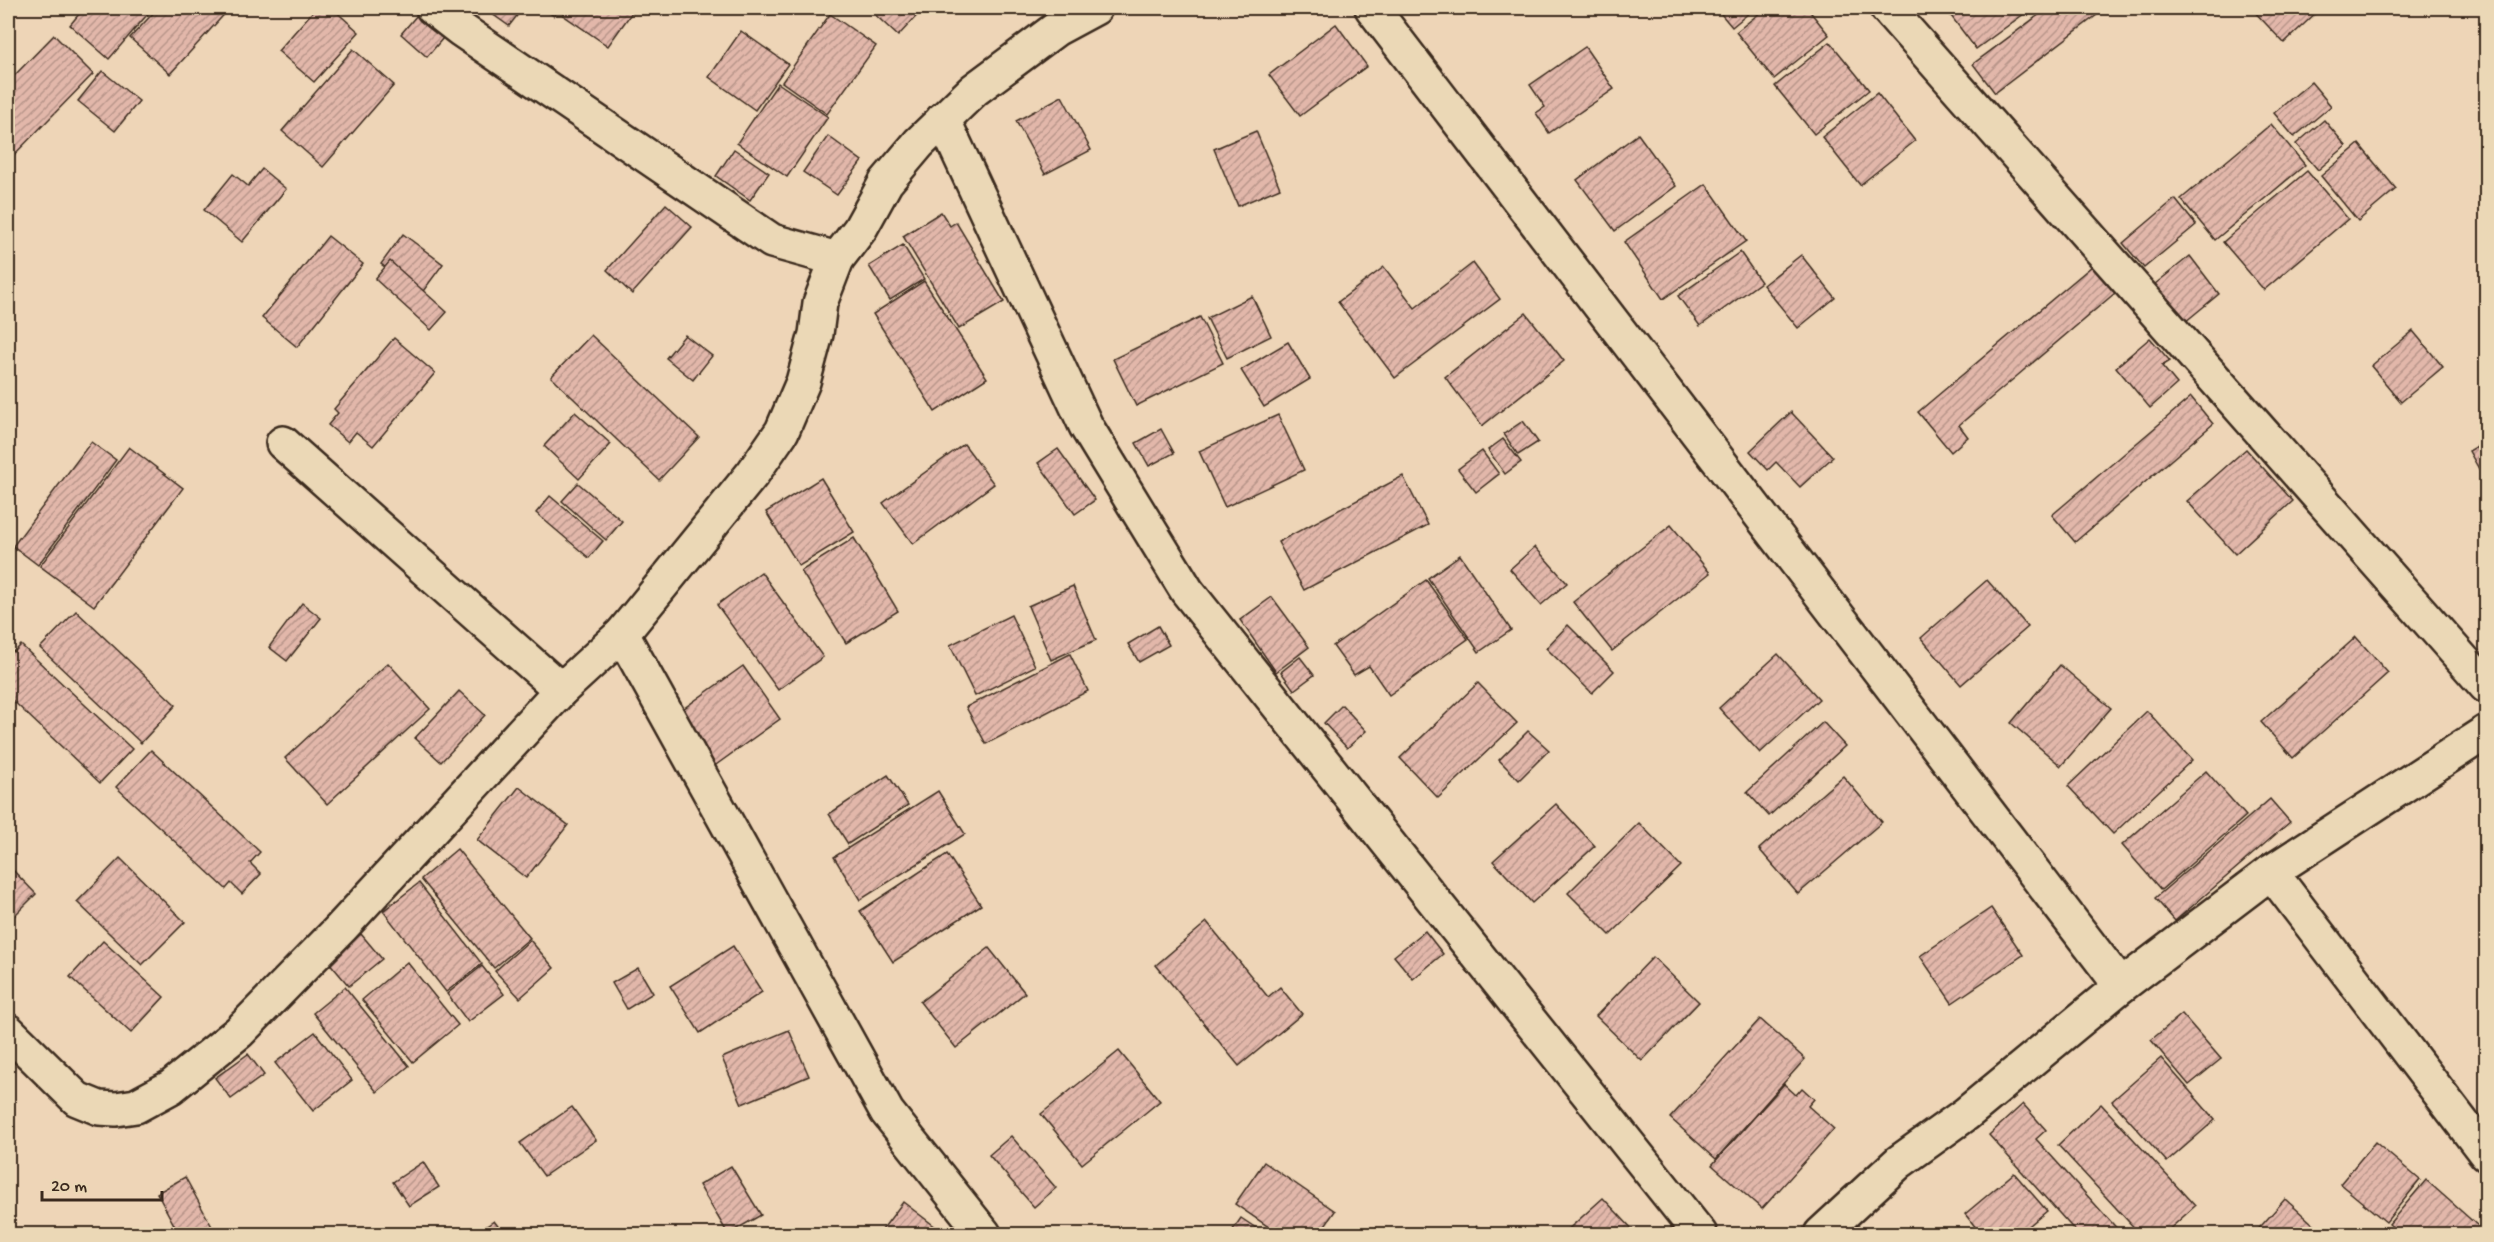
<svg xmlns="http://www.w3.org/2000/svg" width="2494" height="1242" viewBox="0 0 2494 1242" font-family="'Gochi Hand',sans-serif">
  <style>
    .building { fill: url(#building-hatch); stroke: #3b2a1e; stroke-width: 1.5 }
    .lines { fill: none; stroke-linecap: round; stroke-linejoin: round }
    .minor-casing { stroke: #3b2a1e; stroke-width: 38 }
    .minor { stroke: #ebd8b6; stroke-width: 33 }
  </style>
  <defs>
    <pattern id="building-hatch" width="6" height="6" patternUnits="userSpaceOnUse" patternTransform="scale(1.5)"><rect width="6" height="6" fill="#e2b7aa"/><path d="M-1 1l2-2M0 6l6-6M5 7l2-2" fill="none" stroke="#b8958a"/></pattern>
  </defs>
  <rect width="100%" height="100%" fill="#eed5b7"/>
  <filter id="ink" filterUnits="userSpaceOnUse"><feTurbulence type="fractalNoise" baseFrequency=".0167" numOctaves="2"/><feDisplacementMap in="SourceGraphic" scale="12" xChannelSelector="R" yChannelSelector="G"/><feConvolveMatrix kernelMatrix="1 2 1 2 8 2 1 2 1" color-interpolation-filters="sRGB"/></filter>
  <g filter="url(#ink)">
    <g class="building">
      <polygon points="84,8 153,8 109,59 70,25"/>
      <polygon points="158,8 230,8 170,74 130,38"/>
      <polygon points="316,8 332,8 359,32 314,82 278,51"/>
      <polygon points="490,8 523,8 509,26 488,11"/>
      <polygon points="542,8 560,8 554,16"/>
      <polygon points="569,8 635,8 608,46 563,15"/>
      <polygon points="868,8 924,8 898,36"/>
      <polygon points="1716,8 1755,8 1732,27"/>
      <polygon points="1766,8 1807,8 1829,35 1774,79 1736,32"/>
      <polygon points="1945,8 2032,8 1976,49"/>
      <polygon points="2048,8 2106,8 1995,93 1973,64"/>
      <polygon points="2251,8 2321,8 2284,43"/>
      <polygon points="422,9 448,32 427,57 401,34"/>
      <polygon points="830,14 876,46 827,114 782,82"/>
      <polygon points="1336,24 1367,66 1300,116 1269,75"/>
      <polygon points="741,31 788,64 755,110 709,77"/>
      <polygon points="54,35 93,74 8,161 8,82"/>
      <polygon points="1830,42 1869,90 1814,134 1775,86"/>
      <polygon points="1585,47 1614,89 1549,133 1536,113 1545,107 1530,85"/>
      <polygon points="353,49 394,85 323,167 282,131"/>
      <polygon points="102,71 139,101 115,131 78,101"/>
      <polygon points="2311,82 2331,106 2294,137 2274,113"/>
      <polygon points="778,83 828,117 787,177 737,143"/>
      <polygon points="1877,93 1915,141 1860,185 1822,137"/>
      <polygon points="1062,96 1091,150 1045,174 1016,121"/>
      <polygon points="2324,120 2346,146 2318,170 2296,144"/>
      <polygon points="2271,124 2305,165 2215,240 2181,199"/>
      <polygon points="1256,131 1280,188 1238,206 1214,149"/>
      <polygon points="1638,134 1676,186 1615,231 1577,180"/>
      <polygon points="828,136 862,161 837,195 803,172"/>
      <polygon points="2359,144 2396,189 2358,221 2321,176"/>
      <polygon points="734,149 769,173 750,200 716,176"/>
      <polygon points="262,169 286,189 242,242 204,210 233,174 248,186"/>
      <polygon points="2307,171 2348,219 2264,290 2223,242"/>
      <polygon points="1706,184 1746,241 1663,299 1624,242"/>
      <polygon points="2175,199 2196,225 2144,268 2123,243"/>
      <polygon points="666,204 692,227 632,294 607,270"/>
      <polygon points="941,212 950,226 956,222 1004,302 959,329 903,236"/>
      <polygon points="403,234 443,264 421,294 381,264"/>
      <polygon points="328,236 363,264 297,347 262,318"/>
      <polygon points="903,245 924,279 890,300 869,266"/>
      <polygon points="1740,252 1761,282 1700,326 1678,296"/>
      <polygon points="1801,255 1835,298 1798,328 1763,285"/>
      <polygon points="2190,256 2219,294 2185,322 2155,284"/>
      <polygon points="390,261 447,312 431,330 375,279"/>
      <polygon points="1473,263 1500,299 1395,378 1338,302 1384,267 1415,308"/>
      <polygon points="2092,266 2115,293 1959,425 1968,437 1951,452 1918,412"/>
      <polygon points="924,281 987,378 935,412 873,314"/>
      <polygon points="1252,296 1271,336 1227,358 1207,318"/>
      <polygon points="1526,313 1564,361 1482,426 1445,377"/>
      <polygon points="1200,317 1223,363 1136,406 1113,359"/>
      <polygon points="2413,331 2443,367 2401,402 2371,366"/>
      <polygon points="591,335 699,437 659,480 551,377"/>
      <polygon points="685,335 712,356 693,380 666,358"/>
      <polygon points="394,338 435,373 373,446 356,432 348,442 328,425 338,413 334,409"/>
      <polygon points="2150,338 2170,361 2162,366 2177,384 2150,408 2116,367"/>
      <polygon points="1288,342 1310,379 1264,407 1241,370"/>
      <polygon points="2191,397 2213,424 2075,542 2052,515"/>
      <polygon points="575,412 611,444 579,479 544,446"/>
      <polygon points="1791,412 1833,457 1800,487 1776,462 1768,470 1750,451"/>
      <polygon points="1278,415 1304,470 1225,507 1199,451"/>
      <polygon points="1523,421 1538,442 1518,455 1504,434"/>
      <polygon points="1161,429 1174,453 1149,466 1136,443"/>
      <polygon points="1503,439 1521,462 1505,474 1488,450"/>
      <polygon points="2486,441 2486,464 2479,469 2469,451"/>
      <polygon points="91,442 116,460 38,565 13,546"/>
      <polygon points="964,444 994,484 913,544 883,503"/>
      <polygon points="129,447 183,488 94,606 40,566"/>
      <polygon points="1058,449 1095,500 1075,514 1038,463"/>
      <polygon points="2246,449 2293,501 2235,554 2187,501"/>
      <polygon points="1482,451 1499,474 1476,492 1458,469"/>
      <polygon points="1403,476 1428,525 1304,590 1278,542"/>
      <polygon points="821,478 854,532 799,566 766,512"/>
      <polygon points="578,483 622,521 606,540 562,501"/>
      <polygon points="550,496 603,541 589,558 536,513"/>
      <polygon points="1671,525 1710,573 1612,651 1573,602"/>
      <polygon points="854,538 898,611 846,643 801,571"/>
      <polygon points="1535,547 1567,583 1541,605 1510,569"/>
      <polygon points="1460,555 1511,630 1479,652 1428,578"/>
      <polygon points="761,572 823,657 778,690 717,605"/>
      <polygon points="1426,580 1468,639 1389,695 1369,666 1354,675 1333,646"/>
      <polygon points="1987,580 2028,627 1961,685 1921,638"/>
      <polygon points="1073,586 1096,640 1051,660 1028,606"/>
      <polygon points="1272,597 1309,647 1276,672 1240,620"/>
      <polygon points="302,603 321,618 287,661 269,647"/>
      <polygon points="76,611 176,705 141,743 40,648"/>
      <polygon points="1011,615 1035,666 975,696 950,645"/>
      <polygon points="1568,625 1614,671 1592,693 1546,648"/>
      <polygon points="1158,626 1169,645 1139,662 1128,644"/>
      <polygon points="2356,637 2388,673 2293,758 2261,722"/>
      <polygon points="21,645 132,749 100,783 8,696 8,646 14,652"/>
      <polygon points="1070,654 1088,691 986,744 966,707"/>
      <polygon points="1778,654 1819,699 1760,753 1719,708"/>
      <polygon points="1300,657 1314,675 1294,690 1281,672"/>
      <polygon points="388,663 430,709 327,804 285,758"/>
      <polygon points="2060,665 2111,708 2061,766 2011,723"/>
      <polygon points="743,666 780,719 713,767 676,714"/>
      <polygon points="1478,683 1517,723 1438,798 1400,758"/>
      <polygon points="459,691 485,715 441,762 415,738"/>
      <polygon points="1342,705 1366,731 1347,748 1324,723"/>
      <polygon points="2147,711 2192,760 2113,834 2068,786"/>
      <polygon points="1823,722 1845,746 1769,816 1747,792"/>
      <polygon points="1528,731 1549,750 1519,780 1499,760"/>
      <polygon points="151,750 260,852 250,863 261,874 242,894 231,883 226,889 116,787"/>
      <polygon points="2206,771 2246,816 2161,890 2122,845"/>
      <polygon points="888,775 908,805 848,844 829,814"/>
      <polygon points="1843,776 1882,822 1798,894 1759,849"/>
      <polygon points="519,787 568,825 526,878 477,840"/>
      <polygon points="938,791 965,834 860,900 834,857"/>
      <polygon points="2270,799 2290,822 2175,921 2155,898"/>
      <polygon points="1556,804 1595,846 1532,903 1493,861"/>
      <polygon points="1639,823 1681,866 1610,935 1568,893"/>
      <polygon points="457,849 530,938 494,968 421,879"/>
      <polygon points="947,854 981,905 893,962 860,911"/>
      <polygon points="120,858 185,922 142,965 77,902"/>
      <polygon points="8,865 36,894 8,922"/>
      <polygon points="419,883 482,964 446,992 383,911"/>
      <polygon points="1991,908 2023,955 1952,1003 1920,956"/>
      <polygon points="1207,922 1268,997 1280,987 1302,1014 1239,1066 1156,965"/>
      <polygon points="1425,931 1443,954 1413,979 1394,956"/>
      <polygon points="361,934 382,959 349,986 328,961"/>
      <polygon points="530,940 554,968 520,998 495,971"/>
      <polygon points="103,941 164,997 131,1033 70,977"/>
      <polygon points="733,946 762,992 700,1033 670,986"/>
      <polygon points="989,948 1025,993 956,1048 920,1002"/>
      <polygon points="1653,957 1699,1002 1642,1061 1596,1016"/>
      <polygon points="407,962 458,1025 413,1062 362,1000"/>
      <polygon points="482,966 504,994 468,1022 447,994"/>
      <polygon points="638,968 653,993 627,1009 612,983"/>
      <polygon points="345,987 409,1066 377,1092 313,1013"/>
      <polygon points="2182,1014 2221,1059 2189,1085 2151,1040"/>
      <polygon points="1760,1019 1805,1059 1716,1159 1670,1118"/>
      <polygon points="789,1030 809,1076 742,1104 722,1058"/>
      <polygon points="315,1032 352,1080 313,1111 275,1063"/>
      <polygon points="1119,1051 1160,1101 1082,1164 1041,1114"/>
      <polygon points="248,1054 264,1075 231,1099 215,1078"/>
      <polygon points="2161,1058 2215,1120 2167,1162 2112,1101"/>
      <polygon points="1784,1084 1796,1095 1802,1088 1814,1099 1808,1106 1834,1129 1762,1209 1712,1165"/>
      <polygon points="2023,1104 2046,1130 2036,1139 2122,1234 2078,1234 1989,1135"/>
      <polygon points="2101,1104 2195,1206 2164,1234 2140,1234 2058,1145"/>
      <polygon points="572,1107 596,1140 544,1176 520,1143"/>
      <polygon points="1011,1136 1056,1188 1034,1207 989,1155"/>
      <polygon points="2375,1142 2420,1180 2386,1222 2340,1184"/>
      <polygon points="423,1162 439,1187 409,1206 393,1182"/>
      <polygon points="1264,1162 1335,1211 1319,1234 1279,1234 1235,1204"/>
      <polygon points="731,1166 761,1215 728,1234 699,1185"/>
      <polygon points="2014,1173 2047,1211 2019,1234 1981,1234 1965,1214"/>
      <polygon points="185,1177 216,1234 179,1234 157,1193"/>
      <polygon points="2426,1180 2486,1233 2486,1234 2401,1234 2389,1224"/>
      <polygon points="1603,1198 1637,1234 1563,1234"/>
      <polygon points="2285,1199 2324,1234 2254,1234"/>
      <polygon points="903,1202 945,1234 879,1234"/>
      <polygon points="1241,1218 1265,1234 1230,1234"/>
      <polygon points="494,1221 504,1234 475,1234"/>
      <polygon points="1477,1226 1487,1234 1470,1234"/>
    </g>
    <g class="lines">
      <defs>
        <g id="minor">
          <polyline points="433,8 460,29 772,241 837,259"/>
          <polyline points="1372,8 2121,986"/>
          <polyline points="1887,8 2486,686"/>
          <polyline points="943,119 1086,426 1187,591 1700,1234"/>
          <polyline points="283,443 561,690"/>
          <polyline points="622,634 887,1112 984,1234"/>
          <polyline points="2271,872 2486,1154"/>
          <polyline points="8,1031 77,1099 99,1108 116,1109 136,1106 171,1087 239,1032 341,928 561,690 622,634 753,473 782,431 803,382 816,334 820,303 837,259 860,229 886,182 919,143 974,90 1056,29 1095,8"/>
          <polyline points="1821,1234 1899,1162 1966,1114 2121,986 2271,872 2486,732"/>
        </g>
      </defs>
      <use href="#minor" class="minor-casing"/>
      <use href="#minor" class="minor"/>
    </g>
  </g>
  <rect width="2494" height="1242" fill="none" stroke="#ebd8b6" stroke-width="30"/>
  <rect x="15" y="15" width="2464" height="1212" fill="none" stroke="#3b2a1e" stroke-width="2" filter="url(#ink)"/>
  <path d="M42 1191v9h120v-9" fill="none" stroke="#3b2a1e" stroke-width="3"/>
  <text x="51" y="1191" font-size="18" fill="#3b2a1e" stroke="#ebd8b6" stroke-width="4.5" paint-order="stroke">20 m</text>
</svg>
